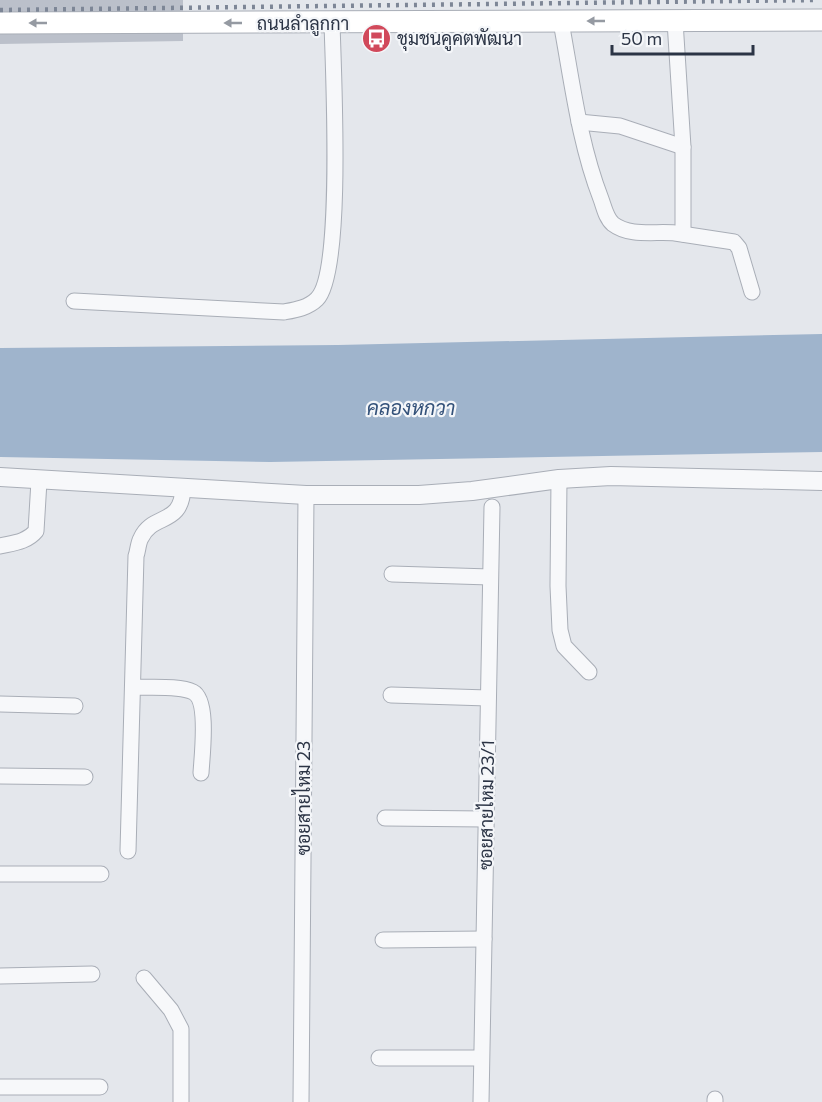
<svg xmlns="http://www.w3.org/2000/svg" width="822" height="1102" viewBox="0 0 822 1102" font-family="Commissioner,Sarabun,sans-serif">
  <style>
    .water { fill: #9fb4cc }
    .building { fill: #bbc0ca }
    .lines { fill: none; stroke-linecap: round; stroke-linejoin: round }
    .minor-casing { stroke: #a9aeb7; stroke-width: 17 }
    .tertiary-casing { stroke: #a9aeb7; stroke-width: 20 }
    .secondary-casing { stroke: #a9aeb7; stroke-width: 23 }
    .minor { stroke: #f7f8fa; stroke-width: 15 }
    .tertiary { stroke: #f7f8fa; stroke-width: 18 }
    .secondary { stroke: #fff; stroke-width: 21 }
    .rail { stroke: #7d8696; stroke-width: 4.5; stroke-dasharray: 3 6; stroke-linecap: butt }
    .oneway { fill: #959aa2 }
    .labels { text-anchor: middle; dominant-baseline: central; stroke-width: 4.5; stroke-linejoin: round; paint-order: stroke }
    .street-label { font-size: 18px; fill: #2b3445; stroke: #f4f6f9 }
    .poi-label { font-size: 18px; fill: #2b3445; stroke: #f4f6f9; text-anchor: start }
    .water-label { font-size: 20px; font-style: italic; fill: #34527a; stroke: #f4f6f9 }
  </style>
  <rect width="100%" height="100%" fill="#e4e7ec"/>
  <polygon class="water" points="822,334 822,452 270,462 0,457 0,348 338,345"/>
  <polygon class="building" points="0,0 183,0 183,41 0,44"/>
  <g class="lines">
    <defs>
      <g id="minor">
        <polyline points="675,21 683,147 683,234"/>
        <path d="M561 22C572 81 579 142 601 199 604 207 606 218 613 224 630 237 656 231 675 233 695 236 714 239 734 242L739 248 752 292"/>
        <polyline points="579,122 620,126 683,147"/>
        <path d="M74 301 284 312C295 310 308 308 317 299 344 272 333 68 332 22"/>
        <polyline points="559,479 558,586 560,630 564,646 589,672"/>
        <path d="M0 546C13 543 27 542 36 531L39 481"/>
        <polyline points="392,574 490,577"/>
        <path d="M133 687C149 688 179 685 193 692 209 700 202 755 201 773"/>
        <polyline points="391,695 488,698"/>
        <polyline points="0,704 75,706"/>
        <polyline points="0,776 85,777"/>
        <polyline points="385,818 485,819"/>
        <path d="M128 851 136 556C138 551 138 543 141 538 153 512 182 527 183 487"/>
        <polyline points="0,874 101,874"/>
        <polyline points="383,940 484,939"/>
        <polyline points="0,976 92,974"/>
        <polyline points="144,978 171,1010 181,1029 181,1102"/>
        <polyline points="379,1058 481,1058"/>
        <polyline points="0,1087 100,1087"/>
        <polyline points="301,1102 306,495"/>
        <polyline points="481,1102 492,507"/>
        <polyline points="715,1102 715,1099"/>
      </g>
      <polyline id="tertiary" points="0,477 306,495 419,495 472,491 559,479 611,476 822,481"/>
      <polyline id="secondary" points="0,23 822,20"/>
    </defs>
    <use href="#minor" class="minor-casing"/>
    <use href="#tertiary" class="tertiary-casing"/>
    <use href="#secondary" class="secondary-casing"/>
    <use href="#minor" class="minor"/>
    <use href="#tertiary" class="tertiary"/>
    <use href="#secondary" class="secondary"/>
    <polyline class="rail" points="0,10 817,0"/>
  </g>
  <defs><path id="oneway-solid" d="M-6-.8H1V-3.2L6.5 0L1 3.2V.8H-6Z" transform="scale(1.5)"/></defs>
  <g class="oneway">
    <use href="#oneway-solid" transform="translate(596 21) rotate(180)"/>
    <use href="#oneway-solid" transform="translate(38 23) rotate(180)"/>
    <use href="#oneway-solid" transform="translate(233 23) rotate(180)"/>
  </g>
  <defs>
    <symbol id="bus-disc" viewBox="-11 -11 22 22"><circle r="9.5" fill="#d1495b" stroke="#f4f6f9"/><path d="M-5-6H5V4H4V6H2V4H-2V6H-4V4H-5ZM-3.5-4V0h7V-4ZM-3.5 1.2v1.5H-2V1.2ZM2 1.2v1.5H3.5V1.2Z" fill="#fff"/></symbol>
  </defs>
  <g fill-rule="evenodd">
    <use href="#bus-disc" x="360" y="22" width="33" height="33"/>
  </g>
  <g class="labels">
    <g class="street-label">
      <text x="303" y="23">ถนนลำลูกกา</text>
      <text transform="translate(303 798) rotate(-90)">ซอยสายไหม 23</text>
      <text transform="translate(486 805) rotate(-89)">ซอยสายไหม 23/1</text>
    </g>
    <g class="poi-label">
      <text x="397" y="38">ชุมชนคูคตพัฒนา</text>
    </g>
    <g class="water-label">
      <text x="411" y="407">คลองหกวา</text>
    </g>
  </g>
  <path d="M612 45v9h141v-9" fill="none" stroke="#2b3445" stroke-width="3"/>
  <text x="621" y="45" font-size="18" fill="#2b3445" stroke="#f4f6f9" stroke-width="4.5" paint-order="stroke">50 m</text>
</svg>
